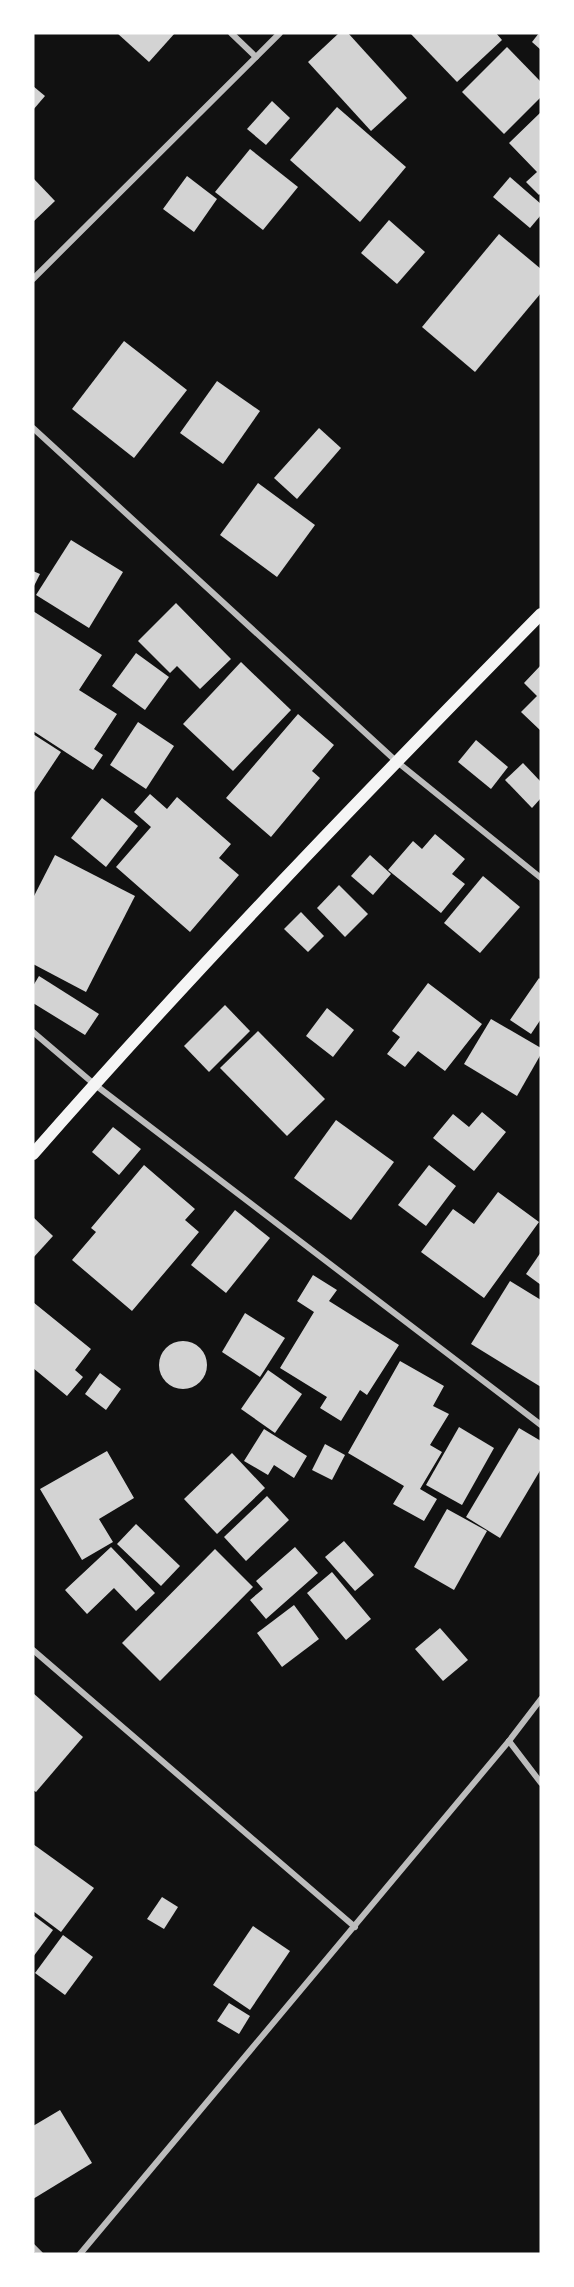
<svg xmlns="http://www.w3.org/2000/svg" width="574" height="2287" viewBox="0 0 574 2287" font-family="'Source Serif 4',serif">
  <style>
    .building { fill: #d3d3d3 }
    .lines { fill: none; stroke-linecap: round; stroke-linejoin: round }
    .minor { stroke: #bcbcbc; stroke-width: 6 }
    .secondary { stroke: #f5f5f5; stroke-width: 12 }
  </style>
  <rect width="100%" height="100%" fill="#111"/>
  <g class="building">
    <polygon points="117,33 175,33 149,62"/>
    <polygon points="339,33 348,33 407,98 371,131 308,62"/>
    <polygon points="410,33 496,33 502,40 457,82"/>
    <polygon points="539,33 541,33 541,50 532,42"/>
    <polygon points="507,47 541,82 541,97 504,134 462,92"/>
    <polygon points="33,86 45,96 33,110"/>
    <polygon points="272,101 290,118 266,145 247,129"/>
    <polygon points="337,107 406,167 360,222 290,160"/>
    <polygon points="541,112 541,193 539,195 526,182 537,172 509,143"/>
    <polygon points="250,149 298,187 263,230 215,192"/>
    <polygon points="187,176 217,199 194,232 163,209"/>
    <polygon points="510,177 541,204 541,215 530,228 493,197"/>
    <polygon points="33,178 55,201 33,222"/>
    <polygon points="389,220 425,252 397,284 361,253"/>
    <polygon points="499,234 541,269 541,293 475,372 422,327"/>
    <polygon points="124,341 187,390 134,458 72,409"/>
    <polygon points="217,381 260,411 223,464 180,433"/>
    <polygon points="319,428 341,448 297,499 274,478"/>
    <polygon points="258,483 315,525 277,577 220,535"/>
    <polygon points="71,540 123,572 89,628 36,595"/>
    <polygon points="33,571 40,574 33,588"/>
    <polygon points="176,603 231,659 200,689 177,666 170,673 138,641"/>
    <polygon points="33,611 102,655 79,690 117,714 94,749 103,755 93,770 33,731"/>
    <polygon points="136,653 169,677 145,710 112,686"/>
    <polygon points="241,662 291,710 233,771 183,724"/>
    <polygon points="541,665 541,731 521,712 537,696 524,683"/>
    <polygon points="298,714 334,745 312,771 320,778 271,837 226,798"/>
    <polygon points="138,722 174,746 146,789 110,765"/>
    <polygon points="33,734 61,752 33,794"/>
    <polygon points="476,740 508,767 491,789 458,762"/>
    <polygon points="523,763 541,782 541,798 532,808 505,780"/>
    <polygon points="150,794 167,809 177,797 231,844 219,858 239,875 190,932 116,867 151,827 134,812"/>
    <polygon points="102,798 138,826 106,867 71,838"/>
    <polygon points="435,834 465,859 452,874 465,884 441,913 388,870 413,841 422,849"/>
    <polygon points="55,855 135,896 86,992 33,964 33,898"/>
    <polygon points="370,855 391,874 373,895 351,876"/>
    <polygon points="483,876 520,907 480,953 444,923"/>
    <polygon points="339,885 368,914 345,937 317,908"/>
    <polygon points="301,912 324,936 308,952 284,929"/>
    <polygon points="39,976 99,1014 85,1035 33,1003 33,986"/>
    <polygon points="539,978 541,980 541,1019 531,1034 510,1020"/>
    <polygon points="428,983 482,1024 445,1071 418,1051 405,1067 387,1054 400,1037 392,1031"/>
    <polygon points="225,1005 250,1031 209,1072 184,1046"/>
    <polygon points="327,1008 354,1030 333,1057 306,1036"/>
    <polygon points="491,1019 541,1048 541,1054 517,1096 464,1064"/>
    <polygon points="258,1031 325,1099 287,1136 220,1068"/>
    <polygon points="482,1112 506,1132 474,1171 433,1138 453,1114 469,1127"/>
    <polygon points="336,1120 394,1162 351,1220 294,1178"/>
    <polygon points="113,1127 141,1149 119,1175 92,1152"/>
    <polygon points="144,1165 195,1209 185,1220 199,1232 132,1311 72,1260 96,1232 91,1228"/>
    <polygon points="429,1165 456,1186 426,1226 398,1205"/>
    <polygon points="498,1192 539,1222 484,1298 421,1252 453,1209 474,1224"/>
    <polygon points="235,1210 270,1238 226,1293 191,1265"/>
    <polygon points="33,1217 53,1236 33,1258"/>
    <polygon points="541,1252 541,1285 526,1274"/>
    <polygon points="313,1275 337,1290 329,1301 399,1345 367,1395 360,1390 341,1421 320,1408 327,1397 280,1368 314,1312 297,1301"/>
    <polygon points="510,1281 541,1300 541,1387 471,1344"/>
    <polygon points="33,1302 91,1349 75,1370 83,1377 67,1396 33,1368"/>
    <polygon points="245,1313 285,1338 260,1377 222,1352"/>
    <circle cx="183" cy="1365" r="24"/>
    <polygon points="400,1361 444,1386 433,1406 449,1414 430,1445 442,1452 420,1489 437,1499 424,1521 393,1504 404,1486 348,1453"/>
    <polygon points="268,1370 302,1394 275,1433 241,1409"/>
    <polygon points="100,1373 121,1389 106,1410 85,1394"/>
    <polygon points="459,1427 494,1448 462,1505 426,1485"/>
    <polygon points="519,1428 541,1441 541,1469 500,1538 466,1517"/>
    <polygon points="264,1429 307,1456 294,1478 274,1465 268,1475 244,1461"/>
    <polygon points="325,1444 345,1455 332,1480 312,1470"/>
    <polygon points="107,1451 134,1498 99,1519 113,1542 82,1560 40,1489"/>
    <polygon points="232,1453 265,1488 217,1534 184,1499"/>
    <polygon points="267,1496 289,1520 246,1561 224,1537"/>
    <polygon points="447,1509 487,1531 454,1590 414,1567"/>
    <polygon points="136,1524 180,1566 161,1586 117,1544"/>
    <polygon points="344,1541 374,1575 355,1591 325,1557"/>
    <polygon points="111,1547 155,1593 136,1611 114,1588 87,1614 65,1590"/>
    <polygon points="295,1547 318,1573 266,1619 250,1600 263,1589 256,1581"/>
    <polygon points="215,1549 253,1587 160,1681 122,1643"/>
    <polygon points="332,1572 371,1619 346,1640 307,1593"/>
    <polygon points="294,1605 319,1639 282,1667 257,1633"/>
    <polygon points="440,1628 468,1660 443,1681 415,1649"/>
    <polygon points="33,1693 83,1737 36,1792 33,1790"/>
    <polygon points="33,1844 94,1888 61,1932 33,1911"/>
    <polygon points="162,1897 178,1907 164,1929 147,1919"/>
    <polygon points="33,1915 53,1930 33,1957"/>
    <polygon points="253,1926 290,1951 250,2010 213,1985"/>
    <polygon points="63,1935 93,1957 65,1995 35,1973"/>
    <polygon points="229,2003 250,2016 239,2034 217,2021"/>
    <polygon points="60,2110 92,2163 33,2199 33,2126"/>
  </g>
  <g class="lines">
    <g class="minor">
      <polyline points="231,33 256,57"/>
      <polyline points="33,279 280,33"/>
      <polyline points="33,428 396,761 541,878"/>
      <polyline points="33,1032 94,1084 541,1425"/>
      <polyline points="33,1650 355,1927"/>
      <polyline points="509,1741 541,1783"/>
      <polyline points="33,2247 40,2254"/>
      <polyline points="80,2254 509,1741 541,1699"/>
    </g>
    <path class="secondary" d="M33 1154C196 968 368 790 541 614"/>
  </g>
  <rect width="574" height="2287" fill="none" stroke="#ffffff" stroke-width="69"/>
</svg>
